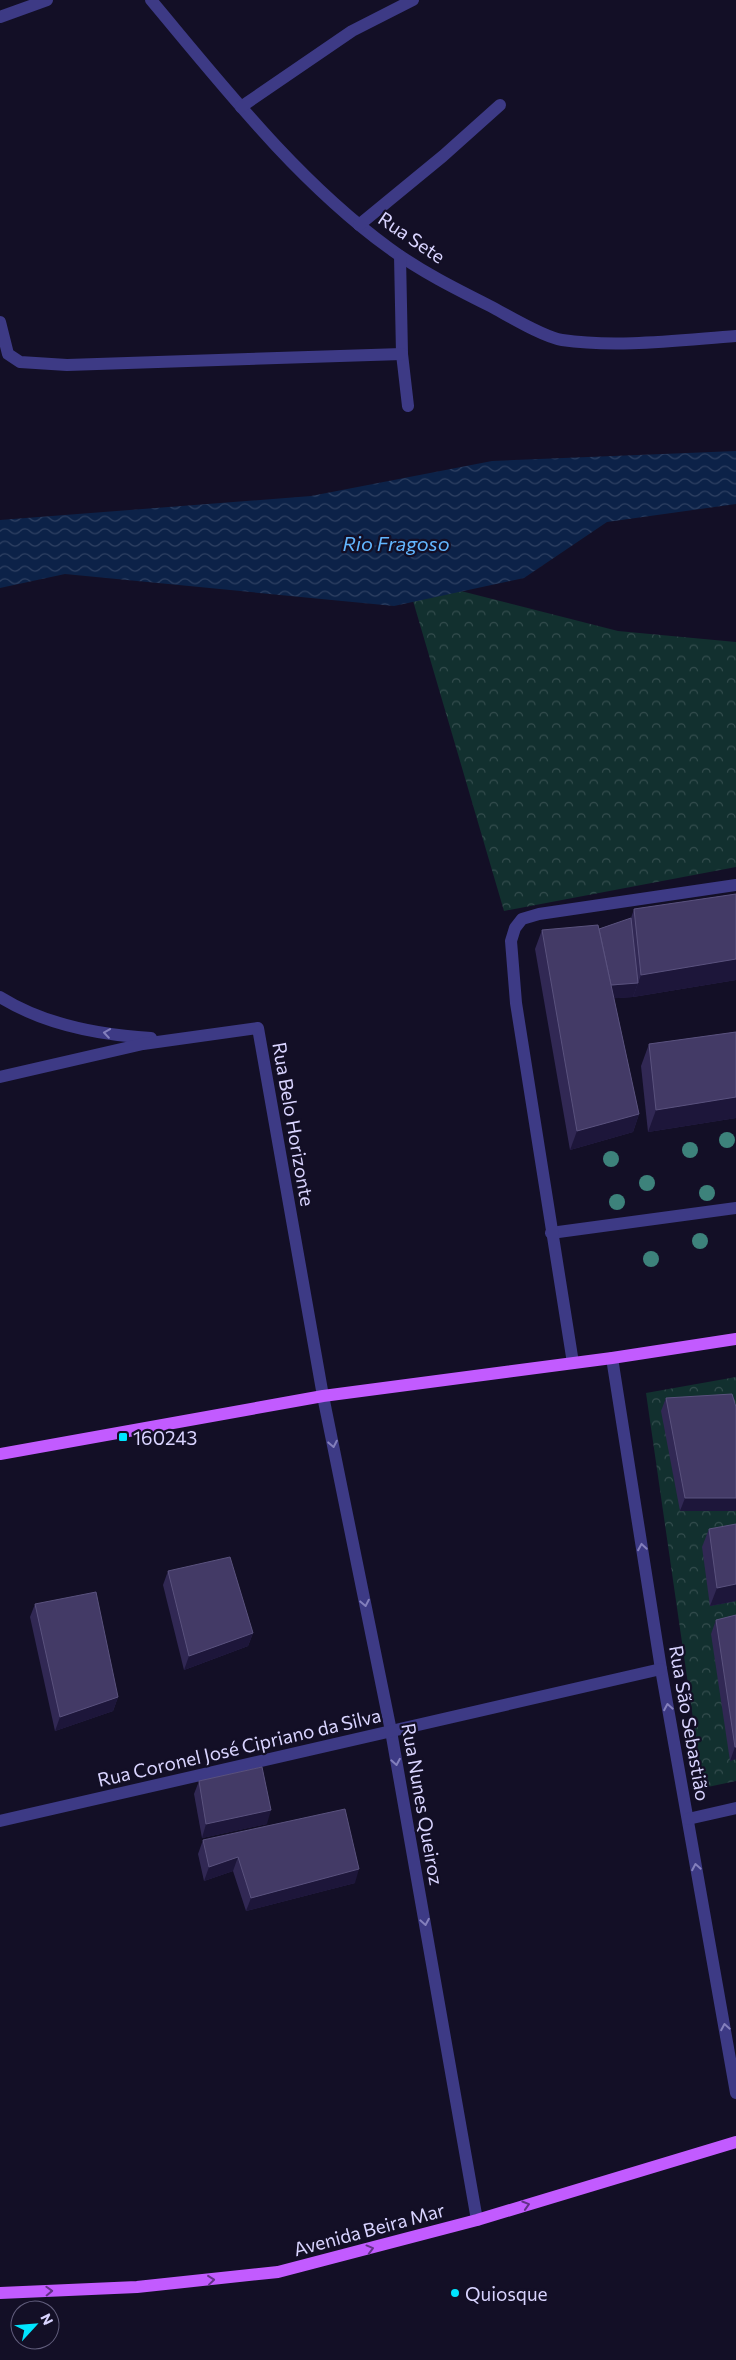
<svg xmlns="http://www.w3.org/2000/svg" width="736" height="2360" viewBox="0 0 736 2360" font-family="Commissioner,sans-serif">
  <style>
    .forest { fill: url(#forest-crowns) }
    .water { fill: url(#water-waves) }
    .lines { fill: none; stroke-linecap: round; stroke-linejoin: round }
    .minor { stroke: #3d3a85; stroke-width: 12 }
    .major { stroke: #c25bff; stroke-width: 12 }
    .tree { fill: #3d827b }
    .wall { fill: #312854 }
    .shaded-wall { fill: #1d163a }
    .building { fill: #433a66; stroke: #5a527e }
    .oneway { stroke: #837fbc }
    .oneway2 { stroke: #623188 }
    .poi-dot { fill: #00e5ff; stroke: #130f26; stroke-width: 2 }
    .labels { text-anchor: middle; dominant-baseline: central; stroke-width: 4.5; stroke-linejoin: round; paint-order: stroke }
    .street-label { font-size: 19px; fill: #d9d4ff; stroke: #130f26 }
    .poi-label { font-size: 19px; fill: #d9d4ff; stroke: #130f26; text-anchor: start }
    .water-label { font-size: 20px; font-style: italic; fill: #62b6ff; stroke: #130f26 }
  </style>
  <defs>
    <pattern id="forest-crowns" width="20" height="18" patternUnits="userSpaceOnUse" patternTransform="scale(1.25)"><rect width="20" height="18" fill="#12302f"/><path d="M2 6a3 3 0 1 1 6 0M12 15a3 3 0 1 1 6 0" fill="none" stroke="#344d4e"/></pattern>
    <pattern id="water-waves" width="16" height="10" patternUnits="userSpaceOnUse" patternTransform="scale(1.25)"><rect width="16" height="10" fill="#0c2248"/><path d="M0 5q4-4 8 0t8 0" fill="none" stroke="#2f4163"/></pattern>
  </defs>
  <rect width="100%" height="100%" fill="#130f26"/>
  <g class="forest">
    <polygon points="406,577 618,631 736,642 736,867 504,911"/>
    <polygon points="736,1377 736,1781 703,1788 646,1393"/>
  </g>
  <polygon class="water" points="736,451 736,504 607,522 524,578 394,606 65,574 0,588 0,520 311,496 492,461"/>
  <g class="lines">
    <g class="minor">
      <path d="M151 0C223 86 297 181 389 248 420 271 456 289 490 306 509 316 543 337 562 340 617 348 680 340 736 336"/>
      <polyline points="0,17 47,0"/>
      <polyline points="241,107 352,31 413,0"/>
      <polyline points="359,225 443,156 500,105"/>
      <polyline points="400,256 402,354 408,406"/>
      <polyline points="0,322 8,354 20,362 67,365 402,354"/>
      <path d="M0 997C45 1025 99 1035 151 1038"/>
      <polyline points="0,1077 143,1044 258,1028 323,1396 391,1731 477,2220"/>
      <polyline points="551,1233 736,1208"/>
      <polyline points="612,1358 661,1669 736,2093"/>
      <polyline points="573,1363 516,1003 511,941 515,928 522,919 539,914 736,885"/>
      <polyline points="688,1819 736,1808"/>
      <polyline points="0,1821 661,1669"/>
    </g>
    <g class="major">
      <polyline points="0,1454 323,1396 612,1358 736,1339"/>
      <polyline points="0,2293 137,2287 278,2272 477,2220 736,2142"/>
    </g>
  </g>
  <g class="tree">
    <circle cx="727" cy="1140" r="8"/>
    <circle cx="690" cy="1150" r="8"/>
    <circle cx="611" cy="1159" r="8"/>
    <circle cx="647" cy="1183" r="8"/>
    <circle cx="707" cy="1193" r="8"/>
    <circle cx="617" cy="1202" r="8"/>
    <circle cx="700" cy="1241" r="8"/>
    <circle cx="651" cy="1259" r="8"/>
  </g>
  <g class="wall">
    <polygon points="736,894 736,980 633,997 614,998 639,1114 633,1132 570,1150 535,949 542,930 599,929 631,918 634,909"/>
    <polygon points="736,1032 736,1118 648,1132 641,1066 649,1044"/>
    <polygon points="666,1398 736,1407 680,1511 661,1411"/>
    <polygon points="709,1529 736,1601 710,1606 702,1547"/>
    <polygon points="168,1571 253,1633 248,1646 184,1670 163,1585"/>
    <polygon points="35,1604 118,1697 113,1711 55,1731 30,1617"/>
    <polygon points="736,1615 736,1759 730,1761 711,1634 716,1620"/>
    <polygon points="199,1781 267,1824 202,1838 194,1794"/>
    <polygon points="203,1840 355,1883 246,1911 233,1871 204,1881 198,1854"/>
  </g>
  <g class="shaded-wall">
    <polygon points="736,959 736,980 633,997 641,975"/>
    <polygon points="638,983 633,997 604,999 608,986"/>
    <polygon points="736,1097 736,1118 648,1132 656,1110"/>
    <polygon points="639,1114 633,1132 570,1150 577,1131"/>
    <polygon points="685,1498 736,1498 736,1511 680,1511"/>
    <polygon points="736,1584 736,1601 710,1606 717,1588"/>
    <polygon points="253,1633 248,1646 184,1670 189,1656"/>
    <polygon points="118,1697 113,1711 55,1731 60,1717"/>
    <polygon points="735,1747 736,1747 736,1759 730,1761"/>
    <polygon points="271,1810 267,1824 202,1838 206,1824"/>
    <polygon points="238,1857 233,1871 204,1881 209,1867"/>
    <polygon points="359,1869 355,1883 246,1911 251,1898"/>
  </g>
  <g class="building">
    <polygon points="736,894 736,959 641,975 634,909"/>
    <polygon points="631,918 638,983 611,985 599,929"/>
    <polygon points="598,925 639,1114 577,1131 542,930"/>
    <polygon points="736,1032 736,1097 656,1110 649,1044"/>
    <polygon points="732,1394 736,1407 736,1498 685,1498 666,1398"/>
    <polygon points="736,1524 736,1584 717,1588 709,1529"/>
    <polygon points="230,1557 253,1633 189,1656 168,1571"/>
    <polygon points="96,1592 118,1697 60,1717 35,1604"/>
    <polygon points="736,1615 736,1747 735,1747 716,1620"/>
    <polygon points="262,1767 271,1810 206,1824 199,1781"/>
    <polygon points="345,1809 359,1869 251,1898 238,1857 209,1867 203,1840"/>
  </g>
  <defs><path id="oneway-chevron" d="M-2-3.5L2.5 0L-2 3.5" fill="none" stroke-width="1.6" stroke-linecap="round" stroke-linejoin="round" transform="scale(1.25)"/></defs>
  <g class="oneway">
    <use href="#oneway-chevron" transform="translate(107 1033) rotate(-172)"/>
    <use href="#oneway-chevron" transform="translate(333 1444) rotate(79)"/>
    <use href="#oneway-chevron" transform="translate(642 1547) rotate(-99)"/>
    <use href="#oneway-chevron" transform="translate(365 1603) rotate(79)"/>
    <use href="#oneway-chevron" transform="translate(668 1707) rotate(-100)"/>
    <use href="#oneway-chevron" transform="translate(396 1762) rotate(80)"/>
    <use href="#oneway-chevron" transform="translate(696 1867) rotate(-100)"/>
    <use href="#oneway-chevron" transform="translate(425 1922) rotate(80)"/>
    <use href="#oneway-chevron" transform="translate(725 2027) rotate(-100)"/>
  </g>
  <g class="oneway2">
    <use href="#oneway-chevron" transform="translate(526 2205) rotate(-17)"/>
    <use href="#oneway-chevron" transform="translate(370 2249) rotate(-15)"/>
    <use href="#oneway-chevron" transform="translate(211 2280) rotate(-6)"/>
    <use href="#oneway-chevron" transform="translate(49 2291) rotate(-2)"/>
  </g>
  <g class="poi-dot">
    <rect x="118" y="1432" width="10" height="10" rx="2.5"/>
    <circle cx="455" cy="2293" r="5"/>
  </g>
  <g class="labels">
    <g class="street-label">
      <text transform="translate(412 237) rotate(34)">Rua Sete</text>
      <text transform="translate(294 1124) rotate(80)">Rua Belo Horizonte</text>
      <text transform="translate(690 1723) rotate(80)">Rua São Sebastião</text>
      <text transform="translate(239 1747) rotate(-13)">Rua Coronel José Cipriano da Silva</text>
      <text transform="translate(423 1804) rotate(80)">Rua Nunes Queiroz</text>
      <text transform="translate(369 2229) rotate(-15)">Avenida Beira Mar</text>
    </g>
    <g class="poi-label">
      <text x="133" y="1437">160243</text>
      <text x="465" y="2293">Quiosque</text>
    </g>
    <g class="water-label">
      <text x="396" y="543">Rio Fragoso</text>
    </g>
  </g>
  <g transform="translate(35 2325) rotate(64)"><circle r="24" fill="#130f26" stroke="#625e7d"/>
  <path d="M0-4L9 19L0 12L-9 19Z" fill="#00e5ff"/>
  <text y="-8" font-size="14" font-weight="bold" text-anchor="middle" fill="#d9d4ff">N</text>
  </g>
</svg>
